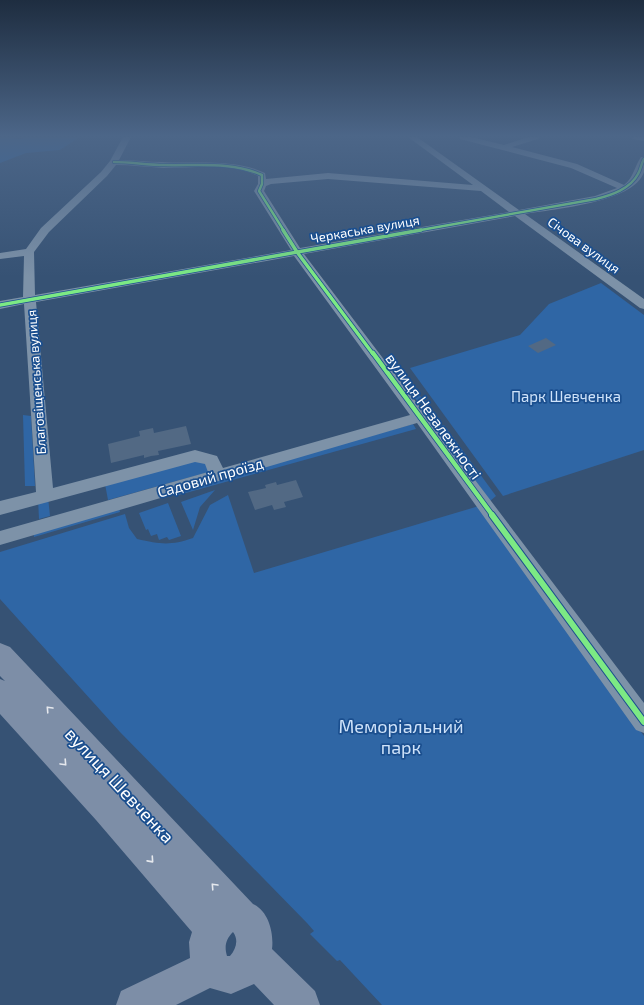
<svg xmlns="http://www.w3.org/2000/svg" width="644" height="1005" viewBox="0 0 644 1005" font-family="'Exo 2',sans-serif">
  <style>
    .green { fill: #2f66a5 }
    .building { fill: #526984 }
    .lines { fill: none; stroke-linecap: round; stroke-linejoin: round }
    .minor { fill: #7d92a8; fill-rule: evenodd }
    .major { fill: #7d8ea7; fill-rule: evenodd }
    .cycleway-far3-casing { stroke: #1b4f8f; stroke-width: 4 }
    .cycleway-far2-casing { stroke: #1b4f8f; stroke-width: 5 }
    .cycleway-far1-casing { stroke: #1b4f8f; stroke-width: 6 }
    .cycleway-casing { stroke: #1b4f8f; stroke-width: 8 }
    .cycleway-far3 { stroke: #7ce984; stroke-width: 2.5 }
    .cycleway-far2 { stroke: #7ce984; stroke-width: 3.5 }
    .cycleway-far1 { stroke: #7ce984; stroke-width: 4.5 }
    .cycleway { stroke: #7ce984; stroke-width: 6 }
    .oneway { stroke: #e5e8ed }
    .labels { text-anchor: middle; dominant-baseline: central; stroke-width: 3.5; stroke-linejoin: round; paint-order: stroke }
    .far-street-label { font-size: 13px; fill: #fff; stroke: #1b4f8f }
    .park-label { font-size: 15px; fill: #cfe3fa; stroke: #1b4f8f }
    .street-label { font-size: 15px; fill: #fff; stroke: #1b4f8f }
    .near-park-label { font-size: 18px; fill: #cfe3fa; stroke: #1b4f8f }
    .near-street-label { font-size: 18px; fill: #fff; stroke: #1b4f8f }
  </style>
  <rect width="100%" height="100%" fill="#365274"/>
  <g class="green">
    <polygon points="0,137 21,139 28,137 78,138 60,150 26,153 0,163"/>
    <polygon points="601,283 644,315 644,450 503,496 410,368 520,335 549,304"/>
    <polygon points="400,368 421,397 424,400 417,401 394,369"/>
    <polygon points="23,415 31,416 35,486 25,486"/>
    <polygon points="413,424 416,429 175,496 173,491"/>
    <polygon points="444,425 496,496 490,501 437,427"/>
    <polygon points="192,460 205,461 209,472 108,500 105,484"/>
    <polygon points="215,490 200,507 193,530 181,502"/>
    <path d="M228 495 254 573 479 506 644 736V1005H382L340 960 337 961 310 934 314 931 307 923 120 732 0 599V552L125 514 129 528 137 539C160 544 170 546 193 538L210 505Z"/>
    <polygon points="48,497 50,516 39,519 38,499"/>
    <polygon points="168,503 181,536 169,540 167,537 159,540 157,534 151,536 148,529 146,530 139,513"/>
    <polygon points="118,504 120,512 34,537 33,528"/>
  </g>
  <g class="building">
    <polygon points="546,338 556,345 538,353 528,346"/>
    <polygon points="186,426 191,444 158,451 159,455 151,456 144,458 144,455 111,463 108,444 140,436 139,431 153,428 154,433"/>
    <polygon points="296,480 303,497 284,502 286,507 274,510 272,505 255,510 248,492 266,488 265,485 276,482 277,485"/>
  </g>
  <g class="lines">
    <g class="minor">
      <path d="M123 137H131L119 160C134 160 148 162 162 162 197 164 233 158 265 173L266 179 328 173 473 185 408 137H417L519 210 595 196 617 188 571 168 460 139 459 137H471L504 145 528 137H539L538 139 512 147 577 164 624 185C634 177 634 167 641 157H644C644 161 644 167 644 172 634 203 553 209 525 214L644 299V309L640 308 515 216 304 254 644 703V733L636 730 417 423 0 545V531L208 472 205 464 195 462 0 515V501L36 492 24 304 0 309V301L23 297 24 256 0 259V253L26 249 41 228 101 172 110 161ZM116 165C132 165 147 167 163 168 194 168 229 162 258 176V184L254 191 291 250 35 295 34 252 49 232 107 176ZM328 179 481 191 509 212 300 248 264 191 266 186 271 184ZM294 256 410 415 223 468 217 456 195 450 53 488 36 302Z"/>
      <polygon points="632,137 644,137 644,141 633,139"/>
    </g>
    <path class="major" d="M0 643 10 647 253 904C269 911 274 934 272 949L315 991 320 1005H274L254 984 231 994 210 988 176 1005H116L121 991 190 958 189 942 192 932 96 820 0 714V679L5 681 0 676ZM233 932C239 940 236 949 230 956H227C224 946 226 939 233 932Z"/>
    <defs>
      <g id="cycleway-far3">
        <path d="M114 162C131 162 147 165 164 165 196 166 232 161 262 175V184L259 191 284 231"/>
        <path d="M415 231 596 199C612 195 630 189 638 174 641 169 641 164 644 159"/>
      </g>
      <g id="cycleway-far2">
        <polyline points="283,230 297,252 373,354"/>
        <polyline points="0,305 421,230"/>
      </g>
      <polyline id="cycleway-far1" points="373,353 493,516"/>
      <polyline id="cycleway" points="492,515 644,722"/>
    </defs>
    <use href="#cycleway-far3" class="cycleway-far3-casing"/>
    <use href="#cycleway-far2" class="cycleway-far2-casing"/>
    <use href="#cycleway-far1" class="cycleway-far1-casing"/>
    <use href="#cycleway" class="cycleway-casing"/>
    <use href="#cycleway-far3" class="cycleway-far3"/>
    <use href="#cycleway-far2" class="cycleway-far2"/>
    <use href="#cycleway-far1" class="cycleway-far1"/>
    <use href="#cycleway" class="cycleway"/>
  </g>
  <defs><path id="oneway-chevron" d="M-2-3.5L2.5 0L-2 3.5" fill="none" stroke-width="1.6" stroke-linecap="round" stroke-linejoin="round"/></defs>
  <g class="oneway">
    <use href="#oneway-chevron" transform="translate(49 709) rotate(-133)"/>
    <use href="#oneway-chevron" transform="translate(64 763) rotate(47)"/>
    <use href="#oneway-chevron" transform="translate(151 860) rotate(48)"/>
    <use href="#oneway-chevron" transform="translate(214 886) rotate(-133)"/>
  </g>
  <linearGradient id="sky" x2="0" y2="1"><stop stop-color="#1e2d40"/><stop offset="0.49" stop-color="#4c6688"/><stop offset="1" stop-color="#4c6688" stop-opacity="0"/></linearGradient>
  <rect width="644" height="277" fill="url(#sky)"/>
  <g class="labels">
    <g class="far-street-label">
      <text transform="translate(365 229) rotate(-10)">Черкаська вулиця</text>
      <text transform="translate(584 245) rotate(36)">Січова вулиця</text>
      <text transform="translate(36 382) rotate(-94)">Благовіщенська вулиця</text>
    </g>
    <g class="park-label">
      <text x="566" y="396">Парк Шевченка</text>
    </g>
    <g class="street-label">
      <text transform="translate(434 416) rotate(54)">вулиця Незалежності</text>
      <text transform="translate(210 477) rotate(-16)">Садовий проїзд</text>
    </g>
    <g class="near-park-label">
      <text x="401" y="726">Меморіальний<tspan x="401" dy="21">парк</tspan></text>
    </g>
    <g class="near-street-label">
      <text transform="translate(120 785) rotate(47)">вулиця Шевченка</text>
    </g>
  </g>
</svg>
